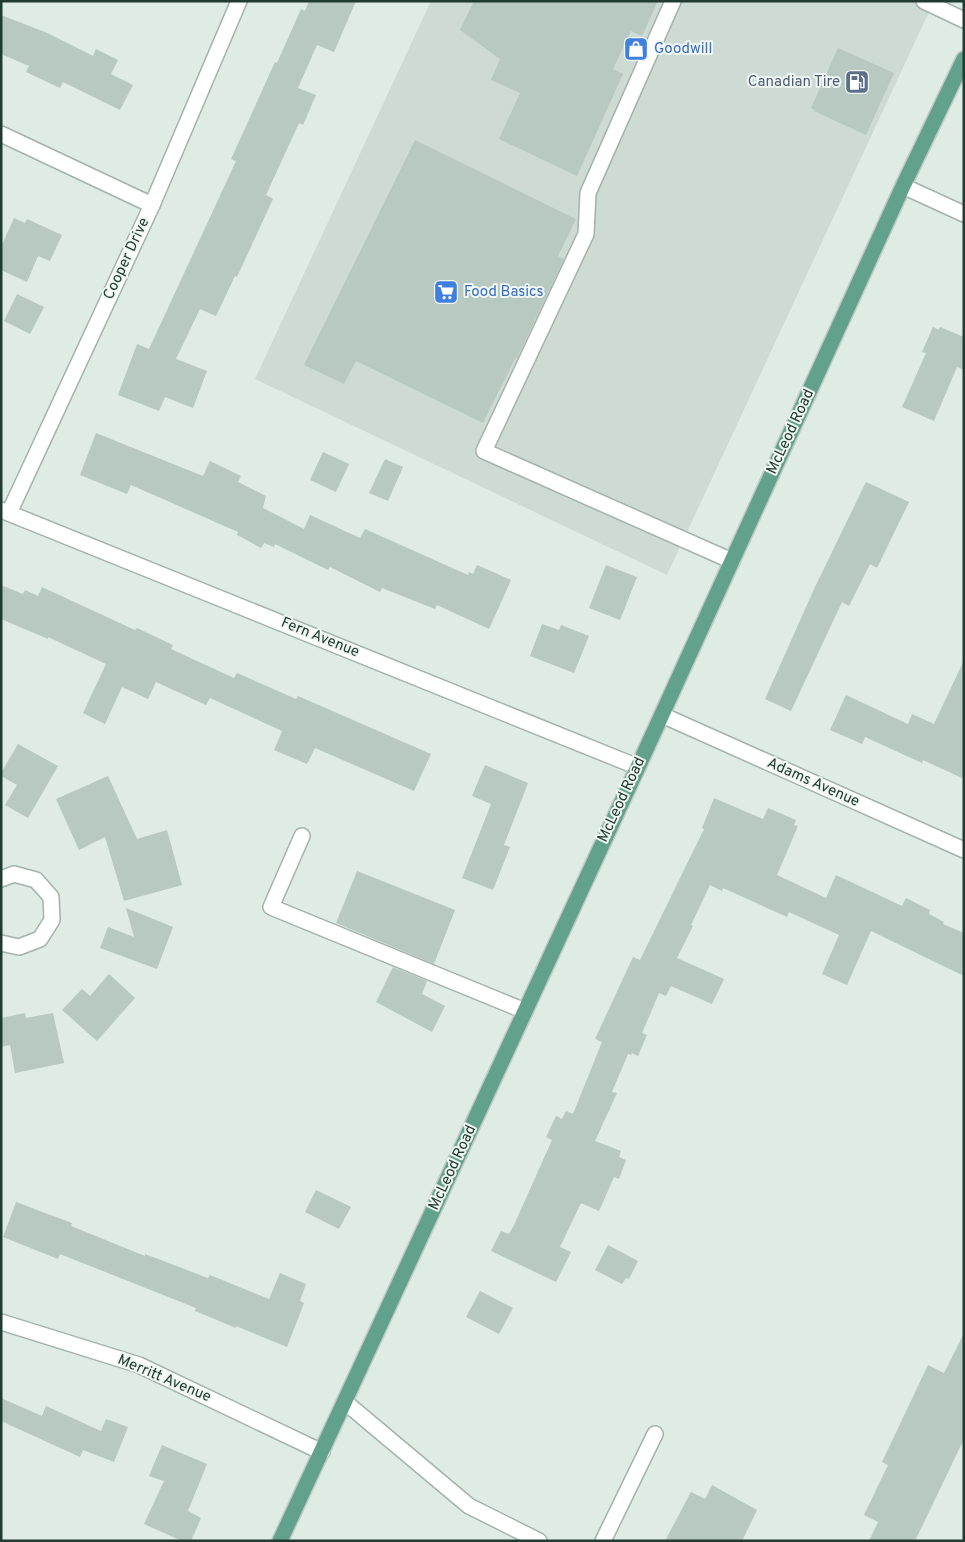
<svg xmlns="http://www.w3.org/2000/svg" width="965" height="1542" viewBox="0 0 965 1542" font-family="Overpass,sans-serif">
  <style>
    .built { fill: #cddbd4 }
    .building { fill: #b7c9c0 }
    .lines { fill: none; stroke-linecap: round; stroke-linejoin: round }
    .minor-casing { stroke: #a2b3ac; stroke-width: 18 }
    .major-casing { stroke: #c1c8c6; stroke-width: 18 }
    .minor { stroke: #fff; stroke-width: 15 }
    .major { stroke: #62a28d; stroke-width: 15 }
    .labels { text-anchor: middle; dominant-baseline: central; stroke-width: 4; stroke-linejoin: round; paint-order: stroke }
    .shop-label { font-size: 15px; fill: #366cbe; stroke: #f0f7f3; text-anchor: start }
    .service-label { font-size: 15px; fill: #4e5e75; stroke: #f0f7f3; text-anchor: end }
    .street-label { font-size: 15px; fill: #203b32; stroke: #f0f7f3 }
  </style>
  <rect width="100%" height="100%" fill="#dfebe5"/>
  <polygon class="built" points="431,1 934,1 667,575 255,379"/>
  <g class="building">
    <polygon points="309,1 356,1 334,52 317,45 298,88 316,95 303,125 299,123 266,195 273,199 237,277 235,276 216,316 200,309 176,359 207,371 193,408 165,397 159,411 118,395 137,344 149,349 236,161 231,159 275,62 277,63 301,9 305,11"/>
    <polygon points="474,1 658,1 642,36 631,31 613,69 623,74 577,176 499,139 520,93 491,80 500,59 460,30"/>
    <polygon points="1,15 45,32 93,56 96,49 118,60 111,74 133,85 120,110 63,82 60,88 26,72 29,66 1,54"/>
    <polygon points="838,48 894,73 866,135 814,111 815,110 811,108"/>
    <polygon points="415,140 576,219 558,256 564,259 517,358 516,357 483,423 356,361 344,384 304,365"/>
    <polygon points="14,218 25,223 27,219 62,235 50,261 38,256 27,282 1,270 1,247"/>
    <polygon points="17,294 44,307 30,334 4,321"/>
    <polygon points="933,327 939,330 940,327 964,337 964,370 957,367 934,421 902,407 926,353 922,352"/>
    <polygon points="96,433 203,476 210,461 241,476 238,482 266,496 263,508 304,529 310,515 360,538 365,529 468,575 469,572 473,574 477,565 511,580 489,629 437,605 435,609 382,588 380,592 330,567 328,570 275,544 274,547 264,543 261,548 237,535 238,532 131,485 127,494 80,475"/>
    <polygon points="323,452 349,464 336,492 310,480"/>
    <polygon points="385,459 403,467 388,501 369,493"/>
    <polygon points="866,482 909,502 877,568 870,564 849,606 842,602 791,711 765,699 815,587"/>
    <polygon points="606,565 637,577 620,620 589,608"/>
    <polygon points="1,585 23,594 25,590 38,596 42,587 135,630 137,628 173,645 171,649 234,678 237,673 296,699 298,696 431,754 414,791 315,748 307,764 274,750 282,731 210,698 206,705 156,682 148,699 122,687 105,724 83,713 106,664 48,637 48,639 1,619"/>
    <polygon points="542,624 559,630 561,625 589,636 574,673 530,656"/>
    <polygon points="964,660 964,779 923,760 922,763 865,737 862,744 830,730 846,695 908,724 912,714 934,724"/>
    <polygon points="18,744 58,766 28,818 5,805 17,785 1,776 1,773"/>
    <polygon points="485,765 528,783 504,845 510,847 493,890 462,878 491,804 472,796"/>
    <polygon points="108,776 137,839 167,830 182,885 124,901 105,837 79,850 56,799"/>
    <polygon points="714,798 763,819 768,808 796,820 794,825 798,826 777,875 826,898 836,875 902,906 906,898 930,910 929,914 944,922 943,924 964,933 964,976 871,931 847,985 822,974 839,935 789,912 787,917 723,888 722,891 710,885 691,925 693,926 677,958 724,979 712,1004 671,986 666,996 659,993 642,1033 647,1035 638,1056 632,1053 631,1055 628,1054 612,1092 617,1093 595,1141 621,1151 619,1157 626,1160 619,1179 614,1177 599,1211 581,1203 560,1247 571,1252 556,1282 491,1251 501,1231 509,1234 514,1225 552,1140 546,1137 556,1116 562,1119 566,1111 573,1114 602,1042 595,1039 633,957 640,960 704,829 702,828"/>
    <polygon points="357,871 455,910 434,964 336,923"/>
    <polygon points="126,908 173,927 157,969 100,948 108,927 134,937"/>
    <polygon points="393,967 427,981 422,994 445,1006 432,1032 376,1002"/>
    <polygon points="109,974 135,998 97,1041 62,1010 82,989 90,996"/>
    <polygon points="25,1013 26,1018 53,1013 64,1063 15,1073 10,1045 1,1047 1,1018"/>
    <polygon points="316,1190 351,1207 339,1229 305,1212"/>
    <polygon points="16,1202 72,1223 71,1226 145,1256 145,1254 208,1278 210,1275 269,1299 280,1273 306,1284 300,1301 304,1303 287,1347 236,1326 236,1328 195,1311 196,1308 60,1254 58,1259 3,1237"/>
    <polygon points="608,1245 638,1261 629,1279 626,1278 622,1284 595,1270"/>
    <polygon points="480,1291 513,1308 499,1334 466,1317"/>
    <polygon points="964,1333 964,1439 915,1541 869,1541 878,1522 864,1515 888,1465 882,1462 928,1365 944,1373"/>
    <polygon points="1,1398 42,1416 46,1406 101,1431 106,1419 128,1427 114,1462 83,1450 80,1457 1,1421"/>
    <polygon points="162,1445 207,1464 188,1511 201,1518 191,1541 182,1541 144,1524 164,1481 149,1476"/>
    <polygon points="712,1485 757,1510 742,1541 665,1541 691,1492 705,1499"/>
  </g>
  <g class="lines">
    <defs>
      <g id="minor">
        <polyline points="673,1 588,193 586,234 484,451 732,561"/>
        <polyline points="924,1 964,20"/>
        <polyline points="1,134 152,205"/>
        <polyline points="903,186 964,214"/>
        <polyline points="1,510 638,767"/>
        <polyline points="9,513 152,205 239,1"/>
        <polyline points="662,715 964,850"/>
        <polyline points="302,836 271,907 525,1011"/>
        <polyline points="1,879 14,874 36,880 51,897 52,920 40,939 19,947 1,943"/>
        <polyline points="1,1322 139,1365 322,1452"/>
        <polyline points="345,1402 469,1506 539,1541"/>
        <polyline points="603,1541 655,1434"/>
      </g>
      <polyline id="major" points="280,1541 638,767 903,186 964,59"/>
    </defs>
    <use href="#minor" class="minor-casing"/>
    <use href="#major" class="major-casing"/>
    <use href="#minor" class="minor"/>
    <use href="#major" class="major"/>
  </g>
  <defs>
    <symbol id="shop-square" viewBox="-11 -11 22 22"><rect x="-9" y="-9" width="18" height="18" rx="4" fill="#3f7fe0" stroke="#f0f7f3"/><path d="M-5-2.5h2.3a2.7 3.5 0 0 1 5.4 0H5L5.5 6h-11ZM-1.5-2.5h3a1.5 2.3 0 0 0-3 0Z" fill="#fff"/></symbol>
    <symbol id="fuel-square" viewBox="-11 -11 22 22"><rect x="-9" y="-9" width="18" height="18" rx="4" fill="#5c6f8a" stroke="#f0f7f3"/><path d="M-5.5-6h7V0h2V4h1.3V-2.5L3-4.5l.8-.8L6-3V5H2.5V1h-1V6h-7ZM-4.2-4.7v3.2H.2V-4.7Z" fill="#fff"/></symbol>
    <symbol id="supermarket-square" viewBox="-11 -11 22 22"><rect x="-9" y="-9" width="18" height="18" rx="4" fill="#3f7fe0" stroke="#f0f7f3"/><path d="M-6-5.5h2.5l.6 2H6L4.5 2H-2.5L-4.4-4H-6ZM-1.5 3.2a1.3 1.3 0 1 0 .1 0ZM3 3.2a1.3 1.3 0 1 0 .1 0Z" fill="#fff"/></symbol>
  </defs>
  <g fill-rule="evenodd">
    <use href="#shop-square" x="622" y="35" width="28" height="28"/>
    <use href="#fuel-square" x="843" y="68" width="28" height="28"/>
    <use href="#supermarket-square" x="432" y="278" width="28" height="28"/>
  </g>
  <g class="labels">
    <g class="shop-label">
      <text x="654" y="49">Goodwill</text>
      <text x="464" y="292">Food Basics</text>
    </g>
    <g class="service-label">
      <text x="840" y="82">Canadian Tire</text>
    </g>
    <g class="street-label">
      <text transform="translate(127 259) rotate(-65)">Cooper Drive</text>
      <text transform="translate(791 432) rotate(-65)">McLeod Road</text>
      <text transform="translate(320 638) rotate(22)">Fern Avenue</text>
      <text transform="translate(813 783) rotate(24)">Adams Avenue</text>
      <text transform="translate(622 800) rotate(-65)">McLeod Road</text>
      <text transform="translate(453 1168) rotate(-65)">McLeod Road</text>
      <text transform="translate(164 1379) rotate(23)">Merritt Avenue</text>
    </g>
  </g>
  <rect width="965" height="1542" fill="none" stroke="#203b32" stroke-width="5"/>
</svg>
